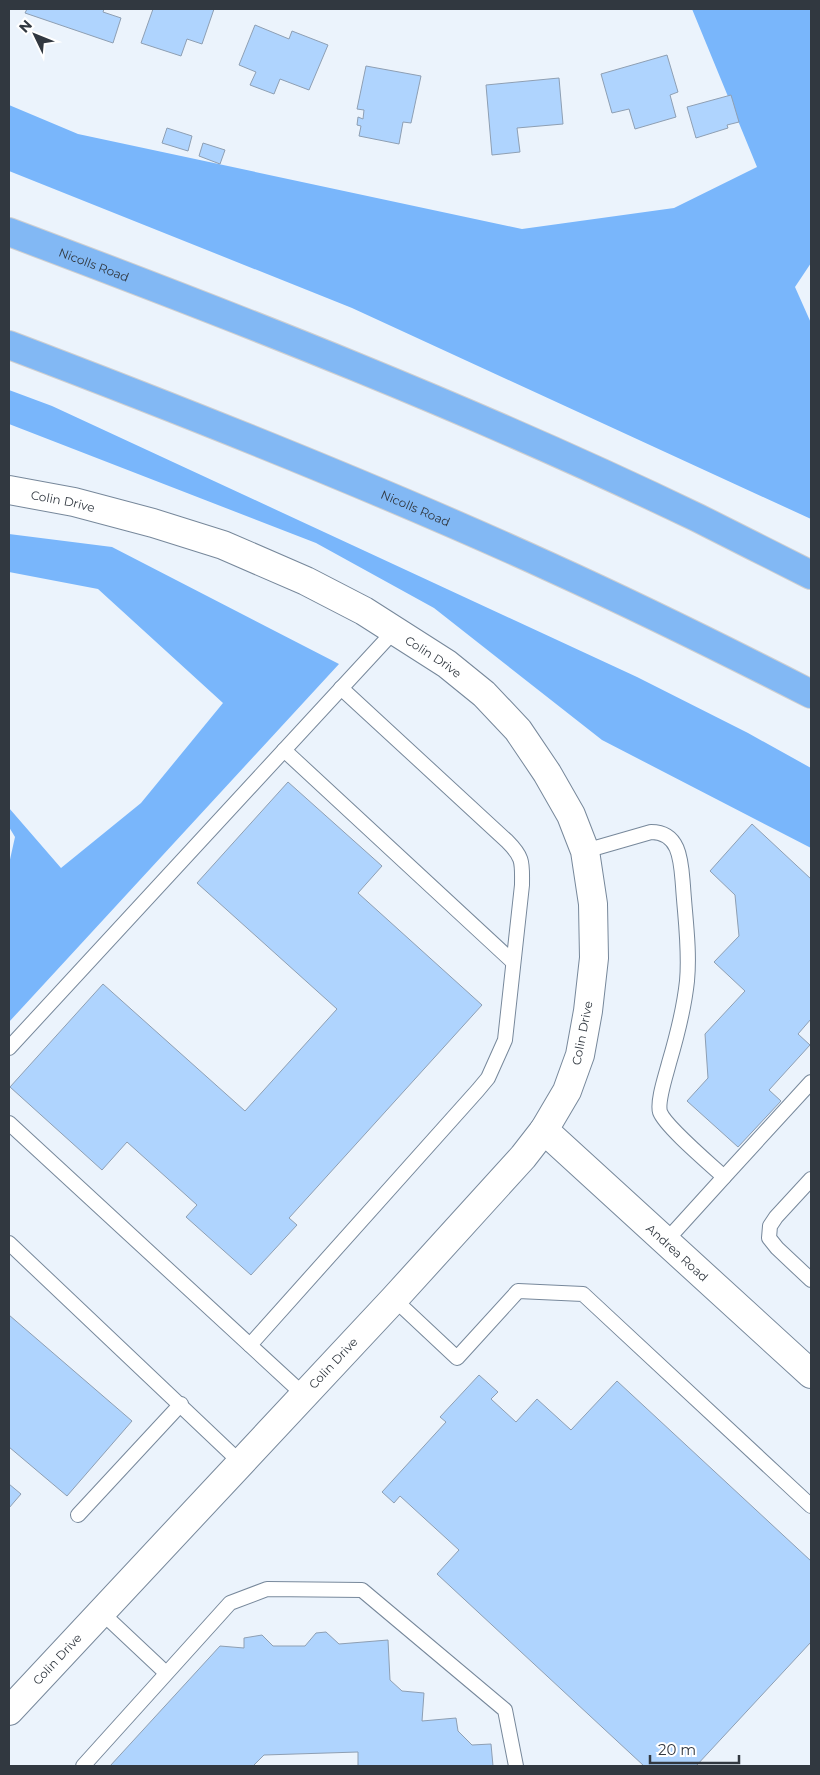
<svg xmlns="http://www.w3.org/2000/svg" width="820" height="1775" viewBox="0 0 820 1775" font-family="Montserrat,sans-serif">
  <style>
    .forest { fill: #79b6fb }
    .building { fill: #afd4fe; stroke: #8e9fb3 }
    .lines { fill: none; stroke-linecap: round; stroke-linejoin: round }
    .service-casing { stroke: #77889b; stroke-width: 16 }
    .minor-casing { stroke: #77889b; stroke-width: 30 }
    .trunk-casing { stroke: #cecfd1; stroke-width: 30 }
    .service { stroke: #fff; stroke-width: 14 }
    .minor { stroke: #fff; stroke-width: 28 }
    .trunk { stroke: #82b8f4; stroke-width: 28 }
    .labels { text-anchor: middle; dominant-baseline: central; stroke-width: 4; stroke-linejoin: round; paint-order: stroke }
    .street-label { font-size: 12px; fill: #313840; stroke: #fff }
  </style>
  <rect width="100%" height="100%" fill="#ebf3fc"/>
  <g class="forest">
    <polygon points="692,9 811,9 811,263 795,287 811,323 811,519 352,308 9,171 9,105 78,134 522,229 674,208 757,167"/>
    <polygon points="9,390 52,406 637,677 748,733 811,768 811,848 602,740 434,608 316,543 9,424"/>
    <polygon points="9,534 112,547 339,664 9,1022 9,864 15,837 9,827 9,808 61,868 141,803 223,703 98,589 9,572"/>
  </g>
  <g class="building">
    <polygon points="27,9 104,9 103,12 121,18 113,43 25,13"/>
    <polygon points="153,9 214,9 202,44 187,39 181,56 141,43"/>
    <polygon points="255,25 289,39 292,31 328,45 309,90 280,79 274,94 250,85 256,72 239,65"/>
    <polygon points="667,55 678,92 670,95 676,117 635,129 629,109 612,113 601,74"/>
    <polygon points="366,66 421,76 411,123 403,122 399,144 359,136 361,126 357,125 358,117 363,119 364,110 357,109"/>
    <polygon points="559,78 563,124 517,128 520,152 492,155 486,85"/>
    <polygon points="731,95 739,122 727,125 728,128 696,138 687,107"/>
    <polygon points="167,128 192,136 188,151 162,143"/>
    <polygon points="203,143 225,150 220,164 199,156"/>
    <polygon points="288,782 382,866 358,893 482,1005 289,1218 297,1225 251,1275 186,1217 197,1205 127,1142 102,1170 10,1087 103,984 245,1111 337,1009 197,883"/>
    <polygon points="752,824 811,879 811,1019 798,1034 810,1045 769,1090 781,1101 738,1147 687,1101 708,1078 705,1034 745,991 714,962 739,936 735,895 710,871"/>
    <polygon points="9,1315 132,1421 67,1496 9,1447"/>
    <polygon points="479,1375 498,1392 491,1399 516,1422 537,1399 571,1430 617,1381 811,1561 811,1642 696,1766 644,1766 437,1574 459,1550 400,1496 394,1503 382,1492 446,1422 440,1417"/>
    <polygon points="9,1484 21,1494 9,1508"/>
    <polygon points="326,1632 339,1644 388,1640 390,1680 402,1691 424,1693 422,1721 456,1718 458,1731 472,1745 491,1744 493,1766 358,1766 358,1752 264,1755 253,1766 110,1766 220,1646 244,1648 244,1638 262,1635 273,1646 305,1646 316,1633"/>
  </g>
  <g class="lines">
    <defs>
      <g id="service">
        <polyline points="284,750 513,962"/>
        <path d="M585 851 651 832C681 832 681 863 683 886 685 917 690 950 687 981 684 1009 677 1036 669 1063 666 1075 657 1101 660 1112 665 1126 710 1164 724 1177L665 1242"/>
        <polyline points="9,1048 395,630"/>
        <polyline points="9,1123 304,1395"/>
        <polyline points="724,1177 811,1082"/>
        <polyline points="811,1179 776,1217 770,1226 769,1238 777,1248 811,1280"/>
        <polyline points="9,1243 240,1462"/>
        <polyline points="394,1299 457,1358 518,1291 583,1294 811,1506"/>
        <path d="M250 1345 478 1090 488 1078 505 1040 522 885C522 863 524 858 507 841L341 688"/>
        <polyline points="78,1515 181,1404"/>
        <polyline points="100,1611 166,1673"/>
        <polyline points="83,1766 230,1603 267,1589 362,1590 505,1710 516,1766"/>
      </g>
      <g id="minor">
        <path id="s1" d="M9 490 74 502 153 523 223 545 306 581 364 611 447 664 484 694 518 730 547 773 571 815 585 851 593 904 594 958 588 1011 580 1055 567 1091 544 1130 523 1157 394 1299 9 1711"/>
        <path id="s2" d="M544 1130 811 1374"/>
      </g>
      <g id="trunk">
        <path id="s3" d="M9 232C241 319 474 410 698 518 736 537 773 556 811 575"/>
        <path id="s4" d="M9 345C191 414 373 486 550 567 638 607 725 650 811 694"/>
      </g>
    </defs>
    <use href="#service" class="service-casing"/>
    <use href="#minor" class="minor-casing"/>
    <use href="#trunk" class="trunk-casing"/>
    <use href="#service" class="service"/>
    <use href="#minor" class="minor"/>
    <use href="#trunk" class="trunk"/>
  </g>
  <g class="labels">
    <g class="street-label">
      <text stroke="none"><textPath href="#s3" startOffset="91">Nicolls Road</textPath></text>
      <text stroke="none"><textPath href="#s1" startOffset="55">Colin Drive</textPath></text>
      <text stroke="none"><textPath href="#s4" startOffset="438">Nicolls Road</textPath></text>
      <text stroke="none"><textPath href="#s1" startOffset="460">Colin Drive</textPath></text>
      <text transform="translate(582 1033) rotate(-79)">Colin Drive</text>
      <text stroke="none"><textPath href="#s2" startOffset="181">Andrea Road</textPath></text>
      <text transform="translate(333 1363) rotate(-47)">Colin Drive</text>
      <text transform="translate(57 1659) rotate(-47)">Colin Drive</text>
    </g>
  </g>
  <rect width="820" height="1775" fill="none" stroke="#313840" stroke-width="20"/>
  <g transform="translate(35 35) rotate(313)" stroke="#ffffff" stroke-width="4" paint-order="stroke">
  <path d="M0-4L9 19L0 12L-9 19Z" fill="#313840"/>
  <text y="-8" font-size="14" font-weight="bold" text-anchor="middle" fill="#313840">N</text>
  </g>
  <path d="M650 1755v8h89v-8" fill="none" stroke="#313840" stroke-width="2.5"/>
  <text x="658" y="1755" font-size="15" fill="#313840" stroke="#ffffff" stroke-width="4" paint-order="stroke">20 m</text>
</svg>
